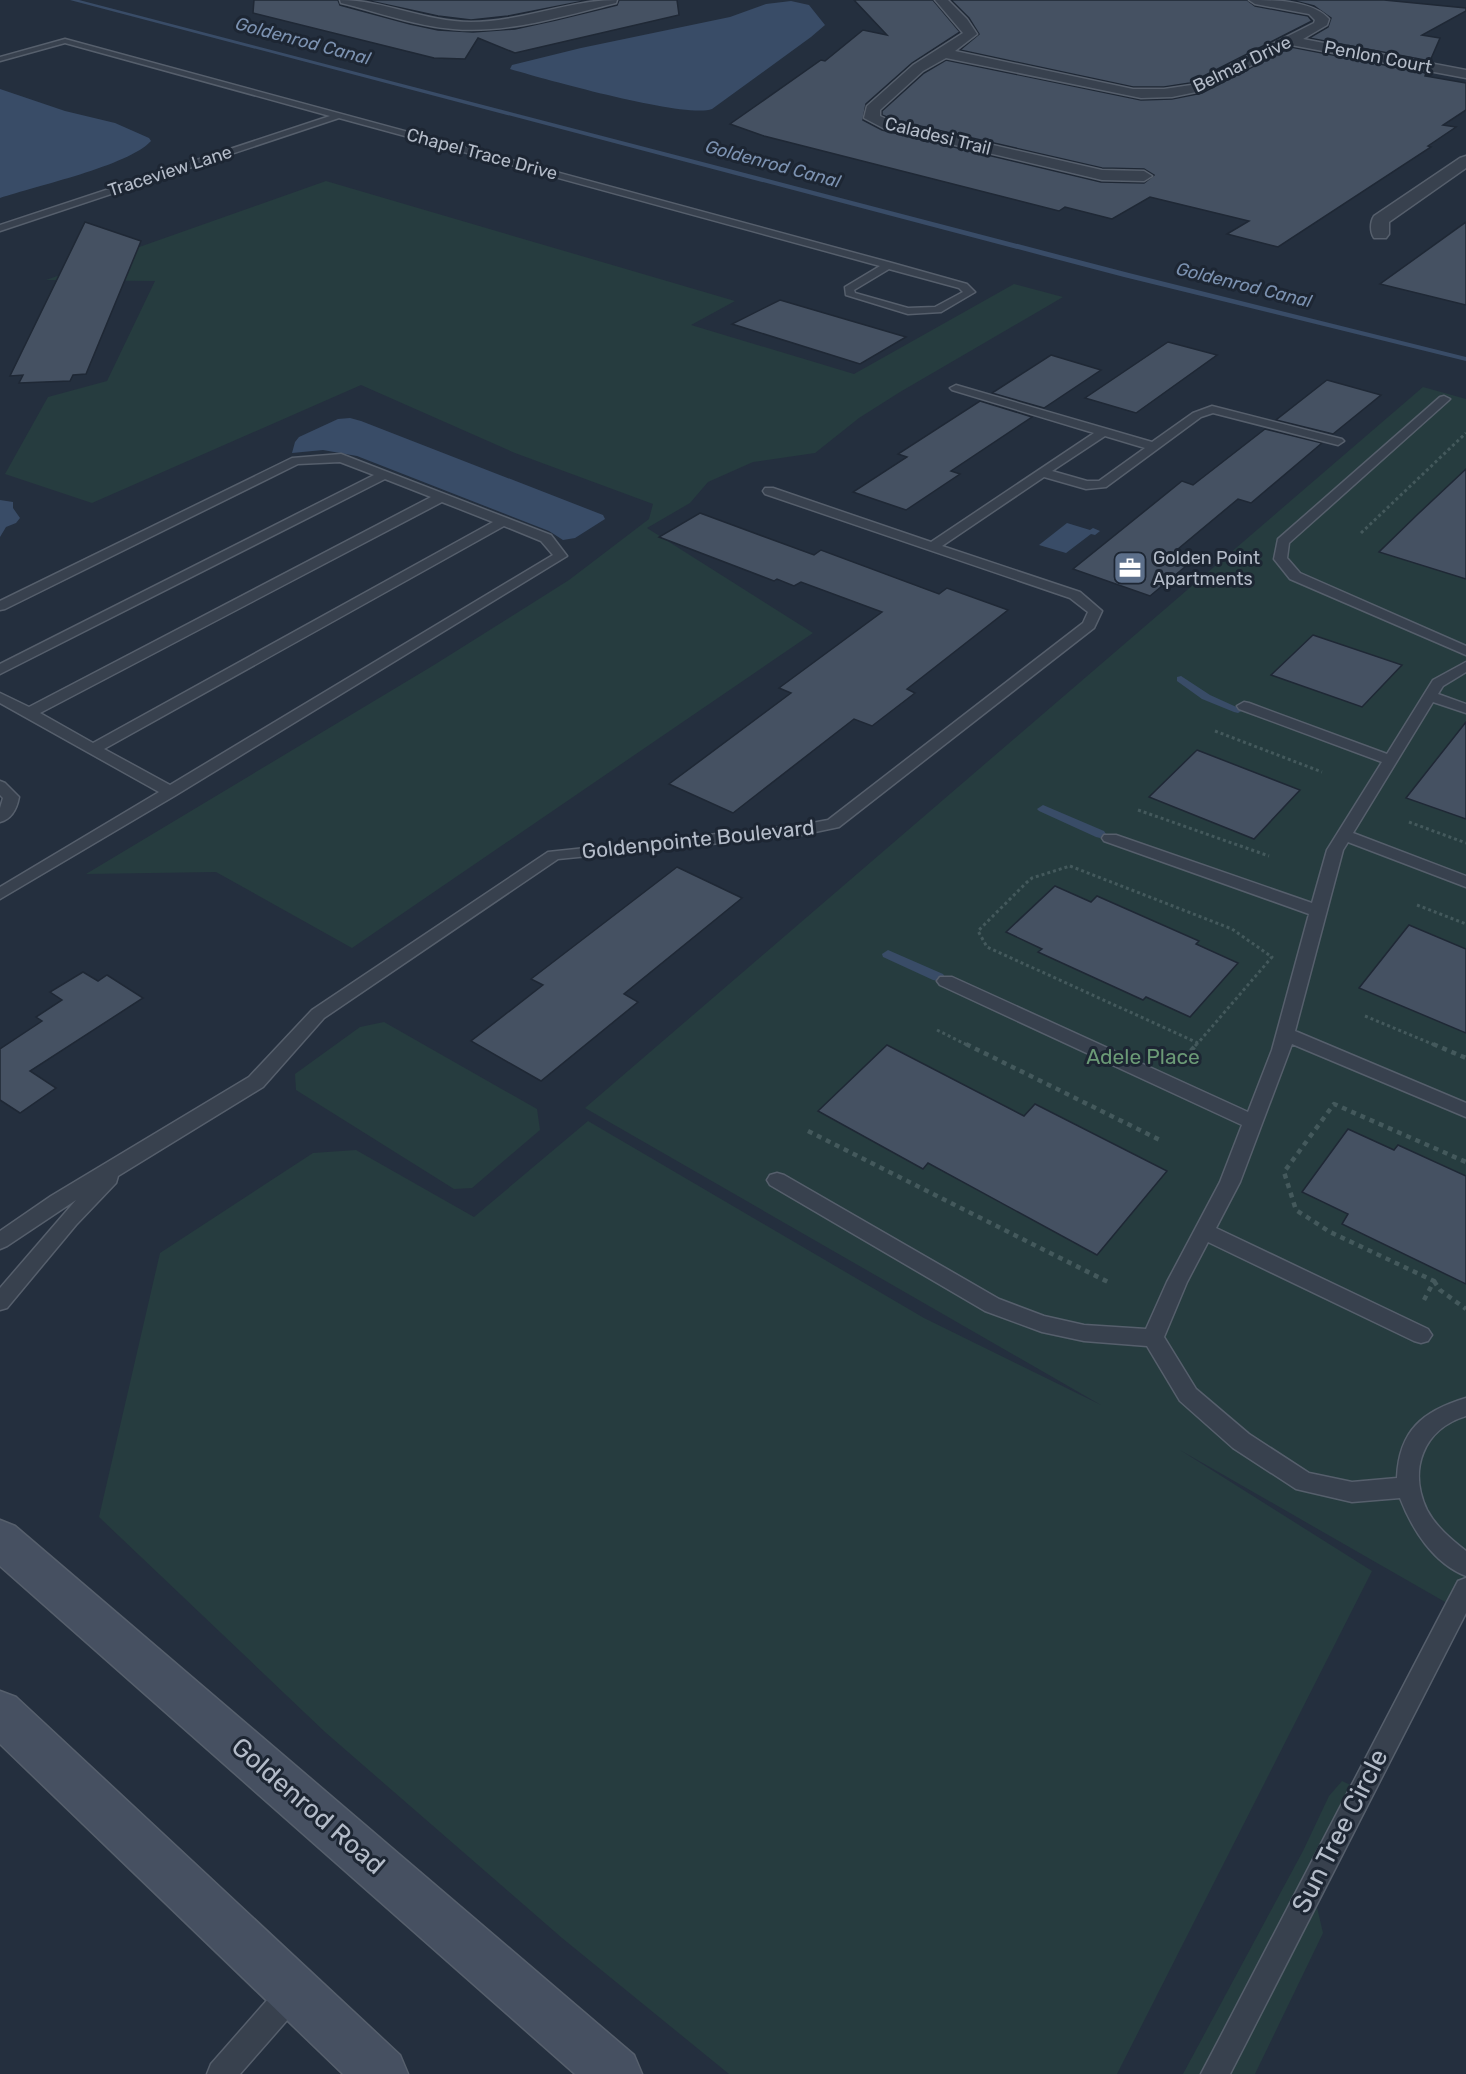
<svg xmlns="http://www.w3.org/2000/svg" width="1466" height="2074" viewBox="0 0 1466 2074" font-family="Rubik,sans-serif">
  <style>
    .green { fill: #263c3f }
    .water { fill: #394c67 }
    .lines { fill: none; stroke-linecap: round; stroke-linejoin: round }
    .stream { fill: #394c67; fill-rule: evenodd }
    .building { fill: #455162; stroke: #1f2835; stroke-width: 1.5 }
    .lane-casing { stroke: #565f6c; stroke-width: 3 }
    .street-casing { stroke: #565f6c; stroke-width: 3 }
    .secondary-casing { stroke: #565f6c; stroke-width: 3 }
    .path-far1 { stroke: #44595c; stroke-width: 3; stroke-dasharray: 3 3; stroke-linecap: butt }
    .path { stroke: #44595c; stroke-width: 4.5; stroke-dasharray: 5 5; stroke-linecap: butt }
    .lane { fill: #38414e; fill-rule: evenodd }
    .street { fill: #38414e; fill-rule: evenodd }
    .secondary { fill: #465061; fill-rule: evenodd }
    .labels { text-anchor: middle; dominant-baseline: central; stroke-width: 6; stroke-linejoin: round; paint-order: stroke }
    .far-water-label { font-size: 18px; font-style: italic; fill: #7c92b1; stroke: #1d2633 }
    .far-street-label { font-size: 18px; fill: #b4bcc9; stroke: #1d2633 }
    .far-poi-label { font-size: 18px; fill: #b4bcc9; stroke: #1d2633; text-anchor: start }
    .street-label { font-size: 21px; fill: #b4bcc9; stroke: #1d2633 }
    .park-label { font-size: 21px; fill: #6b9a76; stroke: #1d2633 }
    .near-street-label { font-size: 26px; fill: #b4bcc9; stroke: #1d2633 }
  </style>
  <rect width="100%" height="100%" fill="#242f3e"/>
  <g class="green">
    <polygon points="326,181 735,301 691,325 854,374 1014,284 1063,297 900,392 859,418 815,453 753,462 708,482 690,503 647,528 813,633 352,948 216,872 86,874 434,665 569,580 649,519 653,504 515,453 361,385 92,503 5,474 48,397 107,381 155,281 46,280"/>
    <polygon points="1423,387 1466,399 1466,1614 1180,1450 1372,1571 1117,2074 729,2074 562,1938 325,1732 99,1517 160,1253 313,1153 356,1150 474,1217 588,1121 924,1318 1101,1405 585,1108"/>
    <polygon points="384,1022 537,1109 540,1130 472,1188 454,1189 296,1090 295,1074 360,1027"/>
    <polygon points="1342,1781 1361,1790 1316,1903 1323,1933 1255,2074 1183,2074 1303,1851 1329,1796"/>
  </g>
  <g class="water">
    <path d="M791 1 809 5 825 25 811 37 712 109C686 119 544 79 510 69L512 65 581 48 730 17 766 4Z"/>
    <path d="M0 89 65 111 115 123 149 138 151 141C128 166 35 186 0 198Z"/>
    <polygon points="338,419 350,418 361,421 603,515 605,519 575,538 563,540 549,531 357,456 323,450 292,453 295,442 299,437"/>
    <polygon points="0,500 13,502 13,508 20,518 16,523 6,527 0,537"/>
    <polygon points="1067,523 1090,530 1093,528 1100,531 1095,535 1091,534 1066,553 1039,545"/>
  </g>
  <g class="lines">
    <g class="stream">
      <polygon points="70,0 79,0 1129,273 1466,357 1466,361 1124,277"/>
      <polygon points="1181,676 1210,695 1243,710 1238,713 1234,712 1202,699 1177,681 1177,677"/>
      <polygon points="1043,805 1104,831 1106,834 1100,838 1096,837 1039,811 1037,809"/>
      <polygon points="888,950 943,974 945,977 938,981 933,980 883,957 882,954"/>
    </g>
  </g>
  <g class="building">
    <polygon points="254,0 338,0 340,5 410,24 438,30 473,32 515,29 556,20 617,5 619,0 677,0 679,15 515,53 478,38 465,59 434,58 253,13"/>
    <polygon points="365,0 589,0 508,16 471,20 438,16"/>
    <polygon points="854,0 933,0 960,32 912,63 866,104 863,120 882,130 1101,182 1144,183 1154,175 1144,169 1102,168 894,120 882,115 882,111 924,73 946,60 1141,100 1172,99 1202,93 1291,47 1426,73 1425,76 1466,83 1466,110 1443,125 1456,127 1428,146 1431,147 1278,247 1227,234 1249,221 1150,197 1112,219 1065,207 1059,211 764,136 730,124 821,60 825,61 863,30 887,35"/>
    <polygon points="951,0 1247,0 1255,6 1308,16 1312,21 1190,83 1164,87 1133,87 960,50 979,34 969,18"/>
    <polygon points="1291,0 1384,0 1466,8 1466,11 1422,35 1440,38 1430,61 1309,38 1328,27 1331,18 1314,6"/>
    <polygon points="85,222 141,241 86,374 73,375 70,381 19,383 23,375 10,376"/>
    <polygon points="1466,222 1466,305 1380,284"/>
    <polygon points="780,300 906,337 860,364 732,324"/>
    <polygon points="1168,342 1217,355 1136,413 1085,398"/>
    <polygon points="1051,355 1101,370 1044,408 992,393"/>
    <polygon points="1327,380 1381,395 1333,434 1276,420"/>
    <polygon points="980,401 1032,417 951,471 960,474 906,510 853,492 907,457 898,454"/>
    <polygon points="1265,429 1322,443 1251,503 1238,499 1166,559 1186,566 1150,596 1073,569 1182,481 1193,485"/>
    <polygon points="1466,469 1466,579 1379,552 1418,514"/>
    <polygon points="700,513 814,555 821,550 939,594 947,588 1008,610 907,689 915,693 872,726 854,719 733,813 669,784 791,693 779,688 882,612 801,582 794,586 777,579 774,581 659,537"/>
    <polygon points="1313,635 1402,665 1362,707 1271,675"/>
    <polygon points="1466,722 1466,819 1406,798"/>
    <polygon points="1197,750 1300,790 1254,839 1149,797"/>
    <polygon points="677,867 742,898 624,994 638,1002 541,1081 471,1041 543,985 531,979"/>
    <polygon points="1055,886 1091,902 1097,896 1199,941 1196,944 1238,963 1190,1017 1146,997 1143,1000 1038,952 1042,949 1006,932"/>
    <polygon points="1409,925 1466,949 1466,1033 1359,988"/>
    <polygon points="83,972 98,981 107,975 143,998 30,1071 56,1088 20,1113 0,1100 0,1049 42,1021 36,1017 62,1000 50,992"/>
    <polygon points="887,1045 1024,1116 1035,1104 1167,1171 1097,1255 928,1163 923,1169 818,1111"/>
    <polygon points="1348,1129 1394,1150 1398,1145 1466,1176 1466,1284 1342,1224 1348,1214 1302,1192"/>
  </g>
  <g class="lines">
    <defs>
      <g id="lane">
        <path d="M65 39 892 263 967 284 975 292 941 312 908 314 846 295 845 287 880 266 339 118 0 231V225L330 116 65 43 0 61V57ZM889 269 959 288 963 292 935 307 908 308 855 293 854 290Z"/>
        <path d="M956 385 1152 442 1193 413 1212 406 1342 439 1344 441 1338 445 1213 413 1201 417 1106 487 1086 489 1044 477 942 546 1080 592 1102 611 1094 628 839 827 801 835 558 859 324 1018 263 1087 118 1176 116 1183 76 1225 7 1308 0 1310V1288L76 1200 7 1246 0 1249V1231L51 1196 249 1077 312 1010 548 852 801 825 828 820 1083 623 1088 612 1070 598 765 494 763 491 765 488H773L931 542 1094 433 952 390 950 388ZM1105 436 1145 448 1099 481H1087L1052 471Z"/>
        <polygon points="1444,396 1450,399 1448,401 1289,543 1287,558 1300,573 1466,646 1466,655 1290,579 1274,559 1278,539 1440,397"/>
        <path d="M341 454 551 535 567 556 176 795 0 899V887L159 792 0 703V693L29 707 431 497 385 479 0 674V664L374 475 340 462 298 464 5 609 0 610V601L292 458ZM442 502 493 522 93 743 40 713ZM504 526 541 541 553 555 170 785 104 749Z"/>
        <path d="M1466 662V672L1443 686 1438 694 1466 704V713L1433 702 1353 833 1466 876V887L1348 842 1343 850 1295 1031 1466 1103V1117L1292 1044 1240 1182 1216 1228 1428 1329 1432 1335 1428 1341 1421 1343 1414 1341 1208 1242 1187 1282 1164 1337 1196 1389 1249 1434 1309 1473 1352 1482 1397 1478C1399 1430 1423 1411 1466 1398V1416C1423 1429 1408 1470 1427 1510 1436 1527 1452 1540 1466 1551V1576C1433 1563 1412 1529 1400 1498L1352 1502 1296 1489 1233 1448 1180 1401 1147 1346 1084 1341 1042 1332 985 1311 770 1185 767 1180 770 1175 777 1173 784 1175 999 1299 1044 1316 1084 1325 1146 1329 1167 1282 1220 1182 1242 1125 940 985 937 981 940 977H952L1248 1112 1272 1050 1309 914 1104 841 1102 838 1104 835H1116L1312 903 1327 850 1382 762 1239 709 1237 706 1244 702 1249 703 1387 754 1433 680Z"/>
        <path d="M0 781 5 783 19 797C17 808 12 819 0 822V808L3 798 0 795Z"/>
        <polygon points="1466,1578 1466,1613 1230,2074 1201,2074 1458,1581"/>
        <polygon points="293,1978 303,1982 307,1992 303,2002 240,2074 207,2074 211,2064 283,1982"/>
      </g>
      <g id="street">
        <path d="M340 0C384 0 426 22 471 22 521 22 568 0 617 0L616 3C564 16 507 34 453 29 415 26 378 12 341 3Z"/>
        <path d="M935 0H948L967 19 977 34 955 51 1133 89H1164L1191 85 1314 23 1315 20 1309 14 1255 4 1249 0C1273 0 1312 0 1329 19L1327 25 1303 39 1466 70V78L1291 45 1201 91 1172 97 1141 98 946 58 923 71 880 110V116L893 122 1102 170 1144 171 1152 176 1144 181 1102 180 883 128 864 118 867 106 913 65 963 33Z"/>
        <path d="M1466 156V168L1389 222V234L1386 238H1374C1370 232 1370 222 1374 216L1460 158Z"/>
      </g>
      <g id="secondary">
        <polygon points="0,1520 15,1526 634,2055 642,2074 575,2074 0,1566"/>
        <polygon points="0,1691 16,1697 400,2055 408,2074 343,2074 0,1744"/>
      </g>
    </defs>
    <use href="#lane" class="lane-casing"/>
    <use href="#street" class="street-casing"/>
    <use href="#secondary" class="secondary-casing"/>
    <g class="path-far1">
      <polyline points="1361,533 1466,433"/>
      <polyline points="1215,731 1322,772"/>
      <polyline points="1138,810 1269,856"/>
      <polyline points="1409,822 1466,843"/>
      <polygon points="1070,866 1232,929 1272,957 1198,1043 987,947 978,931 1026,883 1032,878"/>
      <polyline points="1417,905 1466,924"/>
      <polyline points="1365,1016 1437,1046"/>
      <polyline points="937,1030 969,1046"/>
      <polyline points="1195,1046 1198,1043"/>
    </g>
    <g class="path">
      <polyline points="966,1044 1162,1141"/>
      <polyline points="1433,1044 1466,1058"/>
      <polyline points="1184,1058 1197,1044"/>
      <polyline points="808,1131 1108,1282"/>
      <polyline points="1434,1281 1440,1290 1466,1309"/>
      <polyline points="1424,1300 1434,1281 1330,1232 1296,1210 1284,1172 1334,1104 1466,1162"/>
    </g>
    <use href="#lane" class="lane"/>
    <use href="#street" class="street"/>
    <use href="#secondary" class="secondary"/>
  </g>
  <defs>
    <symbol id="office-square" viewBox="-11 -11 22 22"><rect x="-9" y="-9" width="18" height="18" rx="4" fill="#5c6f8a" stroke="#1d2633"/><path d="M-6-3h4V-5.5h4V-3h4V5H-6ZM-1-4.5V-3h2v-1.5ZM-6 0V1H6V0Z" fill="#fff"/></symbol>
  </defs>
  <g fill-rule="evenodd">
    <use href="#office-square" x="1111" y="549" width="38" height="38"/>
  </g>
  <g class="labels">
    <g class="far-water-label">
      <text transform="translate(303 41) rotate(15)">Goldenrod Canal</text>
      <text transform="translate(773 164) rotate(15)">Goldenrod Canal</text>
      <text transform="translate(1244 285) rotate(14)">Goldenrod Canal</text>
    </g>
    <g class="far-street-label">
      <text transform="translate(1378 57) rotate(11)">Penlon Court</text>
      <text transform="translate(1242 64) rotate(-26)">Belmar Drive</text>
      <text transform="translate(938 136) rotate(14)">Caladesi Trail</text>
      <text transform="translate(482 154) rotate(15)">Chapel Trace Drive</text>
      <text transform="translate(170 171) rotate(-18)">Traceview Lane</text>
    </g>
    <g class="far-poi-label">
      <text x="1153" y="558">Golden Point<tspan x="1153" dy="21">Apartments</tspan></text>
    </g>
    <g class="street-label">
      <text transform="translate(698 839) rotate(-6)">Goldenpointe Boulevard</text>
    </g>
    <g class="park-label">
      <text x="1143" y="1056">Adele Place</text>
    </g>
    <g class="near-street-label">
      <text transform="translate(308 1806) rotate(41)">Goldenrod Road</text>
      <text transform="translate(1340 1831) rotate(-63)">Sun Tree Circle</text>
    </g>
  </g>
</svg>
